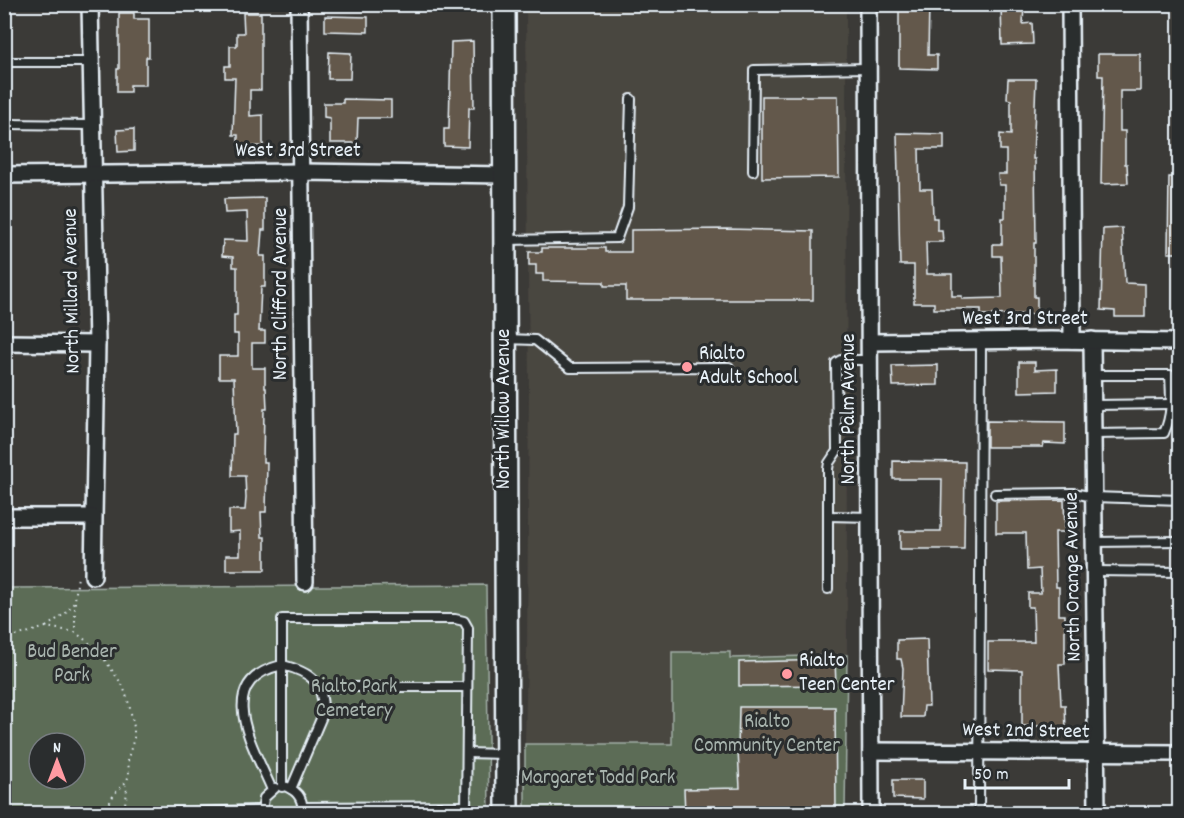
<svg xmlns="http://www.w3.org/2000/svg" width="1184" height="818" viewBox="0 0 1184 818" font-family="Dekko,sans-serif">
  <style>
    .built { fill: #4a4641 }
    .green { fill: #5b6c56; stroke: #a2aea7; stroke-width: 1.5; fill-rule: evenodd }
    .building { fill: #64594b; stroke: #e8f1f8; stroke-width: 1.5 }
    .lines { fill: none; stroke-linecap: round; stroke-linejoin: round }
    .lane-casing { stroke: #e8f1f8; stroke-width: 12 }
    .street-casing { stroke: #e8f1f8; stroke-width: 20 }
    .secondary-casing { stroke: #e8f1f8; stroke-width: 26 }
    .path { stroke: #e8f1f8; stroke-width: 2; stroke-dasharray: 1.5 4.5; stroke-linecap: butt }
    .lane { stroke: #2a2d2e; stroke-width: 8 }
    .street { stroke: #2a2d2e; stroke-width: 15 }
    .secondary { stroke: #2a2d2e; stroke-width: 21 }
    .poi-dot { fill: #ff9aa2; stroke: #2a2d2e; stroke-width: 2 }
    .labels { text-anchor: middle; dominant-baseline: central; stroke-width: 6; stroke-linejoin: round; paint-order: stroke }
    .street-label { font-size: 21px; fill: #e8f1f8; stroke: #2a2d2e }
    .poi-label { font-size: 21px; fill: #e8f1f8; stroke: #2a2d2e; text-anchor: start }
    .park-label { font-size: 21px; fill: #a9b5af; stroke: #2a2d2e }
  </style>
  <rect width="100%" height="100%" fill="#3b3a37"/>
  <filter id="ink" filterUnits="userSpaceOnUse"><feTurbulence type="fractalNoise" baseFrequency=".0167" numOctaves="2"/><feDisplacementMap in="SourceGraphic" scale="12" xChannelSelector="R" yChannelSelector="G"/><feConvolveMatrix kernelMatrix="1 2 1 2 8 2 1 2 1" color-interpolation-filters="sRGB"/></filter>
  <g filter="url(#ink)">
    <polygon class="built" points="526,5 846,5 847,655 729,658 730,653 672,652 672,744 525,744 527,652 529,388"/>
    <g class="green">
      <path d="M486 585 489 813 5 814V588ZM39 743H75V779H39Z"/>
      <polygon points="672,652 730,652 730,658 847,655 845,813 525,814 525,744 672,744"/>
    </g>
    <g class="building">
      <polygon points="899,4 929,4 928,55 937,55 937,69 899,68"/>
      <polygon points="1001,4 1024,4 1023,24 1032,23 1033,44 1002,45"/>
      <polygon points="119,13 134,13 134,19 149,19 149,57 146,57 146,85 130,85 130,92 117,92 117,69 119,69"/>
      <polygon points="243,13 261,13 261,90 250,90 250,116 263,115 263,146 238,147 238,135 233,135 235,78 225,78 225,66 230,66 230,46 237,46 237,33 244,33"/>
      <polygon points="325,16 368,17 368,32 325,31"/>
      <polygon points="473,41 474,108 469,108 468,147 444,146 444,129 449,129 451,42"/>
      <polygon points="329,52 351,53 350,79 328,79"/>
      <polygon points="1098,54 1140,54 1140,91 1120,91 1120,131 1125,131 1125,164 1127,164 1128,183 1101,184 1103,76 1098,76"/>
      <polygon points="1008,79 1036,79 1033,159 1035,159 1036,243 1034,243 1034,297 1037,297 1037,314 981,315 981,309 934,309 934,303 914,303 914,265 900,265 897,133 944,134 944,149 919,149 920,189 932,189 933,218 937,218 937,230 942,230 943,242 926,242 927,274 952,274 952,296 962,296 962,299 1002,298 1001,256 993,256 993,244 1002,244 1002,218 1005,218 1005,185 999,185 998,174 1006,174 1006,150 1000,150 1000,134 1011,135 1011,100 1007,99"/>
      <polygon points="762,96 838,96 839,177 762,178"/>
      <polygon points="343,99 391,100 391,118 358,118 357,143 330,143 330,118 324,117 324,103 343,103"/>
      <polygon points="134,129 134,151 118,152 117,130"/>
      <polygon points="1169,177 1179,177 1179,253 1168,253"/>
      <polygon points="265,198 265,230 262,230 260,256 265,256 265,287 261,287 259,331 265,331 265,343 252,343 252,368 265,368 265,388 266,388 267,409 264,409 263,462 267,462 266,512 261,512 262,537 265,537 265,570 226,570 226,555 240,555 240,531 229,532 229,510 245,510 246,498 245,476 232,476 233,434 236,434 234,378 219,378 219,356 238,356 238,334 234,334 234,315 237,315 237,267 233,267 233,257 222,256 223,240 248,241 247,212 225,213 224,199"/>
      <polygon points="1122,228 1125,283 1145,284 1145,317 1115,317 1115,311 1101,310 1103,229"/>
      <polygon points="727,229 813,231 813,300 626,300 626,286 604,286 604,282 543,281 543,274 536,274 536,265 529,265 529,252 542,252 542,248 605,248 605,252 631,252 631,230"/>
      <polygon points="1019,362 1035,362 1035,370 1057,369 1057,391 1019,392"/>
      <polygon points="938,365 938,385 893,386 892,366"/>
      <polygon points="987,421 1065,422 1065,444 1044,443 1043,447 987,447"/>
      <polygon points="893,461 965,462 964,549 900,549 900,531 941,531 942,479 893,479"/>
      <polygon points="1064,500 1065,532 1055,532 1056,587 1059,587 1059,615 1065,615 1065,664 1059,664 1061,705 1065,705 1066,730 1042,730 1042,726 1022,726 1022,670 988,669 988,642 1034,642 1033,607 1028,607 1028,593 1041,593 1040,569 1027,570 1026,533 996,533 996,501"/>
      <polygon points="927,639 929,706 924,706 923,717 901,717 903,668 901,659 897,659 897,640"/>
      <polygon points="835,660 836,685 739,686 739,662"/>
      <polygon points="739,707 835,707 836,810 716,811 716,813 685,813 684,789 740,788 738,751"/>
      <polygon points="893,780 923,780 923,799 893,798"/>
    </g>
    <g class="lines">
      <defs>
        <g id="lane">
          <polyline points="4,62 90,62"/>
          <polyline points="4,124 91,125"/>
          <polyline points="753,171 754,70 869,68"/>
          <polyline points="506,240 617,238 628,207 631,99"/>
          <polyline points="506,339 535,340 570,368 729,367"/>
          <path d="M1094 375H1170C1171 397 1173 413 1164 433L1094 434"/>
          <polyline points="1094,405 1171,404"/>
          <polyline points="995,494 1073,493 1094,497 1180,500"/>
          <polyline points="828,516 871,517"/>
          <polyline points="1094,542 1180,541"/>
          <polyline points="1095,571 1180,572"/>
          <polyline points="828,589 828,469 829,463 837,451 836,363 841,360 871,360"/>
          <polyline points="319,687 467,687"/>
          <polyline points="467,753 504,754"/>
          <path d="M282 787V665C311 672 324 682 323 714L291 789"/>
          <path d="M287 787C299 792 304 801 302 814"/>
          <path d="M272 790C254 747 211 681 282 665V619H455L464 621 468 628 466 814"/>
          <polyline points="303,807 466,806"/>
          <polyline points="262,812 264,798 275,788"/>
          <polyline points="149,813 261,810"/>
          <polyline points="979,814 981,341"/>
        </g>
        <g id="street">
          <polyline points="90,4 97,344 93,576"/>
          <polyline points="299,4 305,582"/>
          <polyline points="868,4 871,814"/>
          <polyline points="1070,4 1072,340"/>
          <polyline points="4,175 302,172 505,175"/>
          <polyline points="1092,340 1097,814"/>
          <polyline points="871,342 1051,340 1180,342"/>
          <polyline points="4,343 97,344"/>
          <polyline points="4,517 93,517"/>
          <polyline points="871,751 1180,753"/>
        </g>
        <polyline id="secondary" points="504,4 507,814"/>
      </defs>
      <use href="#lane" class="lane-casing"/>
      <use href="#street" class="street-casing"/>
      <use href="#secondary" class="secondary-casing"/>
      <g class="path">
        <polyline points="75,602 75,632"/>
        <polyline points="46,627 67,612 75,600 78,576"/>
        <polyline points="4,637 16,636 46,627 75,632 98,650 123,686 129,704 134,727 134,738 128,758 129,774 127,781 114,794 104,814"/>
        <polyline points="108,807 138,811"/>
        <polyline points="124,809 127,793 126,785"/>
      </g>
      <use href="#lane" class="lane"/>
      <use href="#street" class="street"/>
      <use href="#secondary" class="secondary"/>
    </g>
  </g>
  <g class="poi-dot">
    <circle cx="687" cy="367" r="6"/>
    <circle cx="787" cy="674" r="6"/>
  </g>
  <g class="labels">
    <g class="street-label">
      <text x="298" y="152">West 3rd Street</text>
      <text transform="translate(73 291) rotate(-91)">North Millard Avenue</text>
      <text transform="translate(282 294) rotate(-90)">North Clifford Avenue</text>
      <text x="1025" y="320">West 3rd Street</text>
      <text transform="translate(505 409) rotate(-90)">North Willow Avenue</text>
      <text transform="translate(850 409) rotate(-90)">North Palm Avenue</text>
      <text transform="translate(1074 577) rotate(-91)">North Orange Avenue</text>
      <text transform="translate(1026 732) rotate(1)">West 2nd Street</text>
    </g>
    <g class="poi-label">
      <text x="699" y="355">Rialto<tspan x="699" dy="24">Adult School</tspan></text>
      <text x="799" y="662">Rialto<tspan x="799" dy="24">Teen Center</tspan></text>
    </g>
    <g class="park-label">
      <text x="72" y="653">Bud Bender<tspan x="72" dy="24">Park</tspan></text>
      <text x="354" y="688">Rialto Park<tspan x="354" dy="24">Cemetery</tspan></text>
      <text x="767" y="723">Rialto<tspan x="767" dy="24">Community Center</tspan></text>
      <text x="598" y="779">Margaret Todd Park</text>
    </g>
  </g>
  <rect width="1184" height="818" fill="none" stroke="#2a2d2e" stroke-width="24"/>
  <rect x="12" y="12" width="1160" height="794" fill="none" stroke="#e8f1f8" stroke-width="2" filter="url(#ink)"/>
  <g transform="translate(57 761)"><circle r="28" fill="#2a2d2e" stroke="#767b7f" stroke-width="1.5"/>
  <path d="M0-4.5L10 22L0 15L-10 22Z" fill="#ff9aa2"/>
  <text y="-9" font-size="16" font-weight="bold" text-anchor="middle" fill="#e8f1f8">N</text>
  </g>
  <path d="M965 779v9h104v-9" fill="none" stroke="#e8f1f8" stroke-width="3"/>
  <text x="974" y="779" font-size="18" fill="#e8f1f8" stroke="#2a2d2e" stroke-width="4.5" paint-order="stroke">50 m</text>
</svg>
